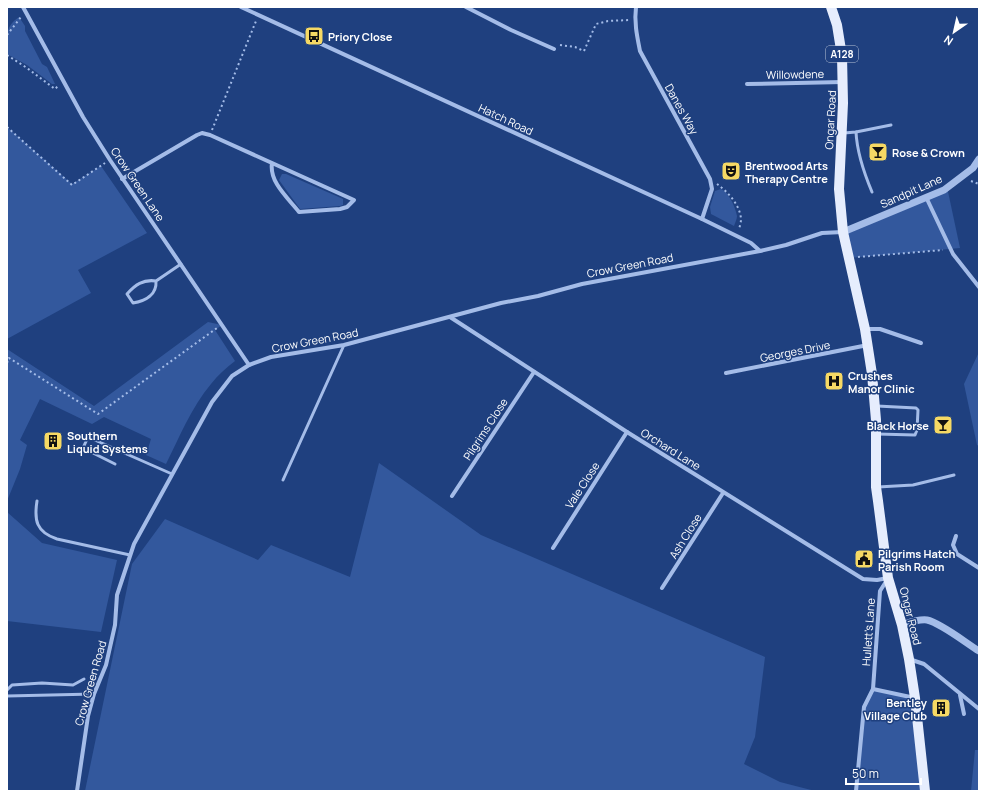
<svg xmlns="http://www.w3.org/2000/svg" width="986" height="798" viewBox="0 0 986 798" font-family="Manrope,sans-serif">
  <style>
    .green { fill: #33589d }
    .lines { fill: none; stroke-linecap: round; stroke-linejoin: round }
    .path { stroke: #a4bce8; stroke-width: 2; stroke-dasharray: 2 3; stroke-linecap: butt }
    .service { stroke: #a4bce8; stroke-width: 3 }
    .minor { stroke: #a4bce8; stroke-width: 4 }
    .tertiary { stroke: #a4bce8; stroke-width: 7 }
    .primary { stroke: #e6edfd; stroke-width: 10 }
    .labels { text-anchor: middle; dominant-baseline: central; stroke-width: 3; stroke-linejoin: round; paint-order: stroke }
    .shield { fill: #1f407f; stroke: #bcc6d9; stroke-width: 1 }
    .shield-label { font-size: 10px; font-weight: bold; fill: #fff }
    .poi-label { font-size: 11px; font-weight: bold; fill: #fff; stroke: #1f407f; text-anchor: start }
    .street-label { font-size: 11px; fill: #fff; stroke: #1f407f }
  </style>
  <rect width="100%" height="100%" fill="#1f407f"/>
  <g class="green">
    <path d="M19 17 25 26V31L42 64 47 67 55 84H52L27 65 7 54C7 38 4 27 19 17Z"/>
    <polygon points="7,127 72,184 101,166 147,233 78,270 91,293 7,339"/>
    <polygon points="282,174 286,174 341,198 343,199 343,205 340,206 300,209 279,180"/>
    <polygon points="947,187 960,248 849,258 843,232"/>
    <path d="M721 189C728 191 736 208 737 216 737 219 735 223 734 226L711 214 710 207 715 191Z"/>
    <path d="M208 322 222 325 215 330 235 361C226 368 218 375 211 384 192 406 179 438 166 464L146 455 151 439 104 417 92 424 40 399 20 440 27 445 20 469 7 501V349L94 406Z"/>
    <polygon points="979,352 979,446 977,445 964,384"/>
    <polygon points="379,463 481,535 765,657 755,737 744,764 780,782 815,791 85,791 132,564 165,519 258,560 271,545 350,577"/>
    <polygon points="7,512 42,543 117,560 101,632 7,621"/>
    <polygon points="873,689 915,698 925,791 855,791 864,707"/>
    <polygon points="975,750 979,750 979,791 971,791"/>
  </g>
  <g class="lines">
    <g class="path">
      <polyline points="7,35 21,17"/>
      <polyline points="560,45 575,47 584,51 596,24 608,21 629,20"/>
      <polyline points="7,55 27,68 55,89 58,86"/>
      <polyline points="7,127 72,185 105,163"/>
      <polyline points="212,130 256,21"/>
      <polyline points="971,181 979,184"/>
      <path d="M717 184C728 192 740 205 741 219 741 222 740 226 739 229"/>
      <polyline points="858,257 943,250"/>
      <polyline points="7,363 9,358 98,414 217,328"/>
    </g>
    <g class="service">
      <path d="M856 132C857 153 864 173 872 192"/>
      <polyline points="844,133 856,132 891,125"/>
      <path d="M156 281C157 295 145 301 133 303L127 294C135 285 143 279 156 281L181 264"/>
      <polyline points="877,406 916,408 918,410 917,430 915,435 877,434"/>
      <polyline points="115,464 83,448 88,437 172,474"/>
      <polyline points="283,480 344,345"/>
      <polyline points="878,487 913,485 954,475"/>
      <path d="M37 501C34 520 36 532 57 539L130 555"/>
      <polyline points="7,690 12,685 42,683 73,685 84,679"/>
      <polyline points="7,696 94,694"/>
    </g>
    <g class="minor">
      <polyline points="23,7 83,117 110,160 249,365"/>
      <polyline points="241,7 702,219 751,243 760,251"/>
      <polyline points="466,7 511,30 554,49"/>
      <path d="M636 7C634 22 637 36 640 51L710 179 712 189 702 219"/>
      <polyline points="747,84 843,82"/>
      <path d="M122 179 197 135 202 133 210 135 354 200 347 207 340 209 299 212C288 198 269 182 272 163"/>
      <polyline points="926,197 953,254 979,287"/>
      <polyline points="450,317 627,432 863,579 877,580 888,578"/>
      <polyline points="866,329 880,329 921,343"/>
      <polyline points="726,373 868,345"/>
      <polyline points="452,496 534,372"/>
      <polyline points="956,536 953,545 957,554 979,568"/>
      <polyline points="553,548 627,432"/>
      <polyline points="662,588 723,493"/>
      <polyline points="909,659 924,664 979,709"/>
      <polyline points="873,689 915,698"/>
      <polyline points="960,695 964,714"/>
      <polyline points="77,791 88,716 94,694 106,665 115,625 117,595 134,544 212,402 232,376 249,365 271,357 344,345 501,303 538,296 582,284 760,251 786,245 822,233 843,232"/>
      <polyline points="856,791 864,707 873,689 880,591 887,580"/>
    </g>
    <g class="tertiary">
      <polyline points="843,232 944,190 973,168 979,159"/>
      <path d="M902 625C911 622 918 619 927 620 941 623 966 643 979 651"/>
    </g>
    <polyline class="primary" points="831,7 837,25 842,56 843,103 839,189 843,232 865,329 872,374 876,420 876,487 878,501 888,578 902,625 909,659 915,698 925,791"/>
  </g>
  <defs>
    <symbol id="bus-square" viewBox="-11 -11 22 22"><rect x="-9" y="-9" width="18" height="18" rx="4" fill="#f6d964" stroke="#1f407f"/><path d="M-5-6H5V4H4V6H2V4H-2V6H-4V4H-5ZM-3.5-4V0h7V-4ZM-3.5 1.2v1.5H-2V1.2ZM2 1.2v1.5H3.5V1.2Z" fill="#111"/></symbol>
    <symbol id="bar-square" viewBox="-11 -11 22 22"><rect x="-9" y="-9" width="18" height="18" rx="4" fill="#f6d964" stroke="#1f407f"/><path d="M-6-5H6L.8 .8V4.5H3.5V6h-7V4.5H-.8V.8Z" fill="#111"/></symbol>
    <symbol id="theatre-square" viewBox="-11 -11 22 22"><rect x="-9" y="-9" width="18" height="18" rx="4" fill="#f6d964" stroke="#1f407f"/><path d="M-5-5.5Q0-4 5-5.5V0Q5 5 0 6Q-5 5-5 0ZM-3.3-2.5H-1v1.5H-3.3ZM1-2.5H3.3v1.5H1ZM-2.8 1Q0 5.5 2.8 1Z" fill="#111"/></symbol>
    <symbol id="hospital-square" viewBox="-11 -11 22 22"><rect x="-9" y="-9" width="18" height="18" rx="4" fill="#f6d964" stroke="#1f407f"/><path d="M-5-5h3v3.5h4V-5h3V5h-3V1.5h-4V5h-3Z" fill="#111"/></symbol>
    <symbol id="building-square" viewBox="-11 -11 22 22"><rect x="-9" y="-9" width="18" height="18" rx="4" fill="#f6d964" stroke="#1f407f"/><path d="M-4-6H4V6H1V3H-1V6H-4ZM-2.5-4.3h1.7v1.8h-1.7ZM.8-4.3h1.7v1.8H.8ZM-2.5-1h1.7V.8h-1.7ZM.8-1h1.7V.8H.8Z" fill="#111"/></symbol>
    <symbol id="civic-square" viewBox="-11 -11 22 22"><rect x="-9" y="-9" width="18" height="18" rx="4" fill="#f6d964" stroke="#1f407f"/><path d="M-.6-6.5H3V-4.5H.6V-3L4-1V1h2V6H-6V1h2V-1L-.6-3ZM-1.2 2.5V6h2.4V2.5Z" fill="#111"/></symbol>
  </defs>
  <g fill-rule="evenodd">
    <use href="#bus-square" x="303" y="25" width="22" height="22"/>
    <use href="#bar-square" x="867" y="141" width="22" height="22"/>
    <use href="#theatre-square" x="720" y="160" width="22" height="22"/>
    <use href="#hospital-square" x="823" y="370" width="22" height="22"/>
    <use href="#bar-square" x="932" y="414" width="22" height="22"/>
    <use href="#building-square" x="42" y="430" width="22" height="22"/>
    <use href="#civic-square" x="853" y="548" width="22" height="22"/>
    <use href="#building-square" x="930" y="697" width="22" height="22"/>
  </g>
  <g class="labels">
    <rect class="shield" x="826" y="46" width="32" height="16" rx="3"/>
    <g class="shield-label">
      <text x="842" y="54">A128</text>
    </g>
    <g class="poi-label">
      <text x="328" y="36">Priory Close</text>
      <text x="892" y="152">Rose &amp; Crown</text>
      <text x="745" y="165">Brentwood Arts<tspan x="745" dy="13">Therapy Centre</tspan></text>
      <text x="848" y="375">Crushes<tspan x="848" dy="13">Manor Clinic</tspan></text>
      <text x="929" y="425" text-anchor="end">Black Horse</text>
      <text x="67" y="435">Southern<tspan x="67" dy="13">Liquid Systems</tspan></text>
      <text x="878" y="553">Pilgrims Hatch<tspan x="878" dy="13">Parish Room</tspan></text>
      <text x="927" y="702" text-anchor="end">Bentley<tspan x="927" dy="13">Village Club</tspan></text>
    </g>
    <g class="street-label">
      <text transform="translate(795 74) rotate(-1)">Willowdene</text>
      <text transform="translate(682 109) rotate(61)">Danes Way</text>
      <text transform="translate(506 119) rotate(25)">Hatch Road</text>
      <text transform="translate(830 120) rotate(-87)">Ongar Road</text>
      <text transform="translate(138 184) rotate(56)">Crow Green Lane</text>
      <text transform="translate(911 191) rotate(-24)">Sandpit Lane</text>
      <text transform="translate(630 265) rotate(-11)">Crow Green Road</text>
      <text transform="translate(315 340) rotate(-11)">Crow Green Road</text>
      <text transform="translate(795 351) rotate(-11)">Georges Drive</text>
      <text transform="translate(485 429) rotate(-57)">Pilgrims Close</text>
      <text transform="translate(671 449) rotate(32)">Orchard Lane</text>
      <text transform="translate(582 485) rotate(-57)">Vale Close</text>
      <text transform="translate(685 536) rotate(-58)">Ash Close</text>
      <text transform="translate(911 616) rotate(76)">Ongar Road</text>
      <text transform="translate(868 632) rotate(-86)">Hullett's Lane</text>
      <text transform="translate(90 683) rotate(-74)">Crow Green Road</text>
    </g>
  </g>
  <rect width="986" height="798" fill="none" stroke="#ffffff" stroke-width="16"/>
  <g transform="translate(954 32) rotate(214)" stroke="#1f407f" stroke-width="3" paint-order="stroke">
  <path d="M0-3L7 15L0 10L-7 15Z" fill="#ffffff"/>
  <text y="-6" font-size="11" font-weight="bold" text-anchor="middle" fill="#ffffff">N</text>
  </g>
  <path d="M846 778v6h75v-6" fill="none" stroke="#ffffff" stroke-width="2"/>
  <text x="852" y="778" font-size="12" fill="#ffffff" stroke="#1f407f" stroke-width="3" paint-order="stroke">50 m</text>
</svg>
